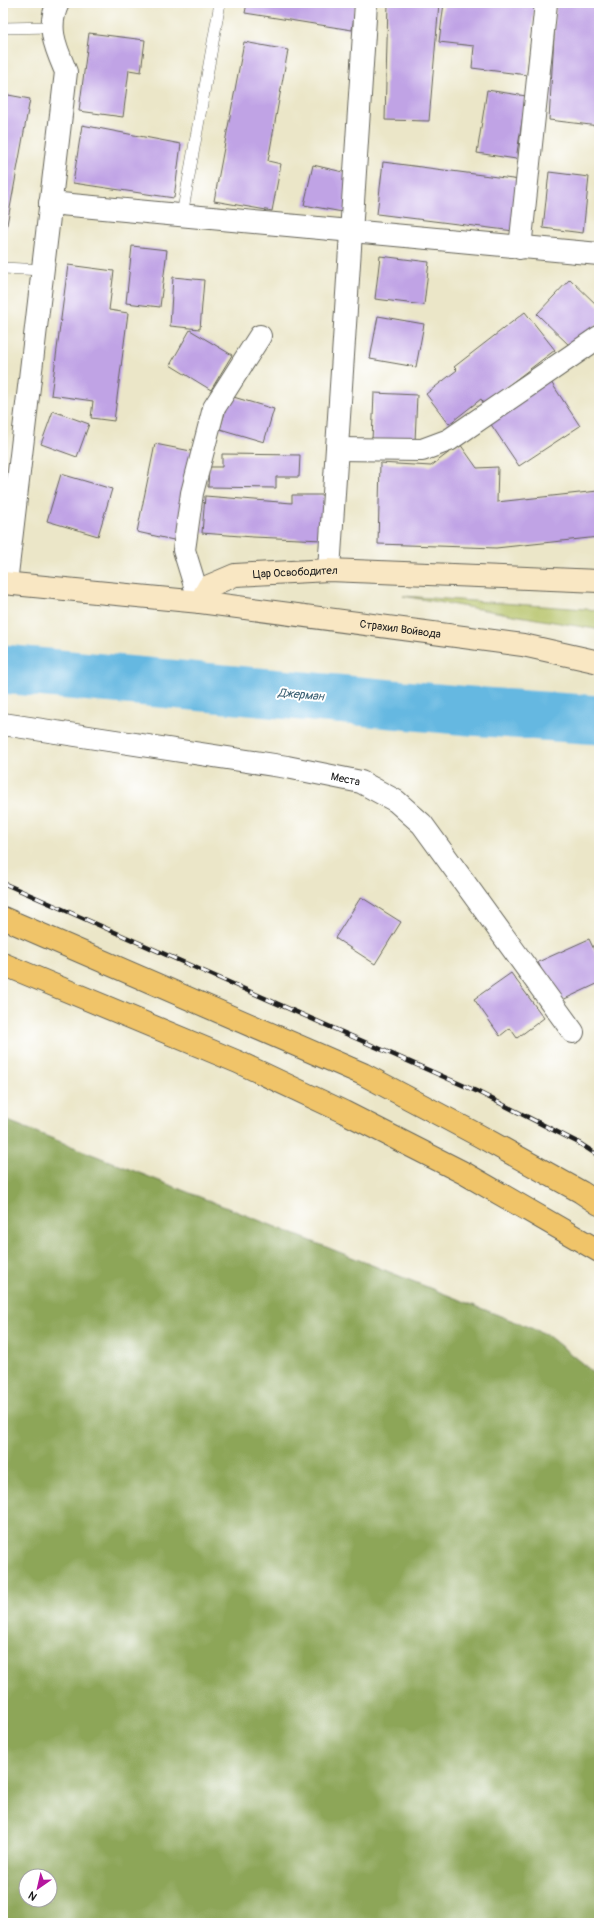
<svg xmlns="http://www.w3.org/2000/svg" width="602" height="1926" viewBox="0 0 602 1926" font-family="Pangolin,sans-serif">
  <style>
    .green { fill: #b2c062; stroke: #676e3f }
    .forest { fill: #8da658; stroke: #54613a; fill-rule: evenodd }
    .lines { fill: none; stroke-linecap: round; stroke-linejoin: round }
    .river { stroke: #65b8e1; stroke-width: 49 }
    .building { fill: #c0a3e5 }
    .lane-casing { stroke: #646358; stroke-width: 12 }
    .street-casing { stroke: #646358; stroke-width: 24 }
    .secondary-casing { stroke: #646358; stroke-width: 24 }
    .primary-casing { stroke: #646358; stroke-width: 24 }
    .path { stroke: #646358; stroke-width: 2.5; stroke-dasharray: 3 3; stroke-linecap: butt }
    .lane { stroke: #fff; stroke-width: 11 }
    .street { stroke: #fff; stroke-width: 22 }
    .secondary { stroke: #f9e7c3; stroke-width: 22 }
    .primary { stroke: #f0c469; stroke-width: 22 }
    .rail-casing { stroke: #1c1c1c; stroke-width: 4.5 }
    .rail { stroke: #fff; stroke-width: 3; stroke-dasharray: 9; stroke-linecap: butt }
    .labels { text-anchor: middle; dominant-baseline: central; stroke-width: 4; stroke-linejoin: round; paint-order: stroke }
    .street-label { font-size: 11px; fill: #1c1c1c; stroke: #fff }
    .water-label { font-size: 12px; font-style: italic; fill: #3d6275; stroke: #fff }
  </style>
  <rect width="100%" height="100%" fill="#fff"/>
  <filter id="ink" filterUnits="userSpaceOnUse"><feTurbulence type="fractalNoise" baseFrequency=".025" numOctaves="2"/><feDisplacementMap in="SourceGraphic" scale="8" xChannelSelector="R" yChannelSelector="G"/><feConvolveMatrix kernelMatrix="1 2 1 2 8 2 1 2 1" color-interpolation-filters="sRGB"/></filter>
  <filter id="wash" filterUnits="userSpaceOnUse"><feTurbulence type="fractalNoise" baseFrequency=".012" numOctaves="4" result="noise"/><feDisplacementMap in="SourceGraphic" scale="16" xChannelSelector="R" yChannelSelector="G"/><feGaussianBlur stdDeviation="0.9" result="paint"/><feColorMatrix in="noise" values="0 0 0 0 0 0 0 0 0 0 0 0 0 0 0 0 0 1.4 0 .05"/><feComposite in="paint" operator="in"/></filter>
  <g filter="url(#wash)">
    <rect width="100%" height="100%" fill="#ebe6c8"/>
    <polygon class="green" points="403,596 599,610 599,630 595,629"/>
    <path class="forest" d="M3 1119 546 1334 599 1377V1923H3ZM26 1876H50V1900H26Z"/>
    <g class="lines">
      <polyline class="river" points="3,669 470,711 599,720"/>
    </g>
    <g id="blocks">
      <g class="building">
        <polygon points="247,3 356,3 352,30 245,13"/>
        <polygon points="388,3 439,3 429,121 385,120"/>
        <polygon points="444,3 535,3 527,75 472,68 474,46 439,42"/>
        <polygon points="556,3 599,3 599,126 549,120"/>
        <polygon points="89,33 145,40 141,72 129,70 123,117 79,111"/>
        <polygon points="244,42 288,50 268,161 281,164 272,211 214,201"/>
        <polygon points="487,90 526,96 516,159 477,153"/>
        <polygon points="3,94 30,99 4,241 3,241"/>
        <polygon points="82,125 181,144 174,198 73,183"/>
        <polygon points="383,162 520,180 514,231 377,214"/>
        <polygon points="313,165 356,175 348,213 304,205"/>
        <polygon points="549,172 589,177 583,233 543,228"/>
        <polygon points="132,246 167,250 160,307 126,303"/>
        <polygon points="380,256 429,262 424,305 375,299"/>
        <polygon points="68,265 114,271 109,310 128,313 114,421 91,418 93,401 51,395"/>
        <polygon points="173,277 204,280 200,329 170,326"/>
        <polygon points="570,279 599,307 599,322 573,349 537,314"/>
        <polygon points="525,312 555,350 484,404 481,399 449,424 426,394 457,370 454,367"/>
        <polygon points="378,316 424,324 416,367 370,359"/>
        <polygon points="190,330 232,355 211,390 170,365"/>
        <polygon points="549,379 580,426 519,466 488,420"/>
        <polygon points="374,393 417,395 415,442 372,440"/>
        <polygon points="230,396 274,409 264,442 220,429"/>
        <polygon points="53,411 89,424 77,457 41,444"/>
        <polygon points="155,444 196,452 178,541 137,532"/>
        <polygon points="460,444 477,468 498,467 497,502 598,491 599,488 599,537 496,548 378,544 380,463 431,466"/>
        <polygon points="222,454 300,455 299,477 276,477 276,488 208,487 209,467 222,467"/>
        <polygon points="61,474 112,489 98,536 47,521"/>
        <polygon points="292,495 324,495 323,540 253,537 202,533 205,496 292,503"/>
        <polygon points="361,897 401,922 375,964 335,938"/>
        <polygon points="589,939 599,960 599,983 556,1003 538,962"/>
        <polygon points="511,973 544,1018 517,1038 510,1028 500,1036 474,999"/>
      </g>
    </g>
  </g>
  <g filter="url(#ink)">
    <use href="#blocks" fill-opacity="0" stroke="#646358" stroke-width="1"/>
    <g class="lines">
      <defs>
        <g id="lane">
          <polyline points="3,28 53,27"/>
          <polyline points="182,215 220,3"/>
          <polyline points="3,268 43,270"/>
        </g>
        <g id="street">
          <polyline points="50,203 599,254"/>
          <polyline points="520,248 546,3"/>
          <polyline points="337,449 422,450 449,440 599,337"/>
          <polyline points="329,570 366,3"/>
          <path d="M6 583 66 72C56 48 46 28 58 3"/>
          <polyline points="200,602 184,550 192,493 214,408 260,336"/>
          <path id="s1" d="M3 724 287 767 361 782 396 801 422 824 573 1032"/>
        </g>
        <g id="secondary">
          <path id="s2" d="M3 583 200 602 523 645 599 662"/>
          <path id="s3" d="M200 602 209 586 235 575 329 570 599 581"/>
        </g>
        <g id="primary">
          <polyline points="3,918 363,1074 478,1135 581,1192 599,1204"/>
          <polyline points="3,964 238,1062 344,1112 464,1173 599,1251"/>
        </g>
      </defs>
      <use href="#lane" class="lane-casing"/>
      <use href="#street" class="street-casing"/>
      <use href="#secondary" class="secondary-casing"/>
      <use href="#primary" class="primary-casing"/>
      <polyline class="path" points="3,627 4,607"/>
      <use href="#lane" class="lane"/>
      <use href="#street" class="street"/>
      <use href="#secondary" class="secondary"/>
      <use href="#primary" class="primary"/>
      <defs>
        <polyline id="rail" points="3,883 476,1091 579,1143 599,1156"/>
      </defs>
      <use href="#rail" class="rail-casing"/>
      <use href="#rail" class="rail"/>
    </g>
  </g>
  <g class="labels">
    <g class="street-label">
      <text stroke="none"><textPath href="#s3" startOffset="107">Цар Освободител</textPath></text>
      <text stroke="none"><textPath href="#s2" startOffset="400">Страхил Войвода</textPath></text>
      <text stroke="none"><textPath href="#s1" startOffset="347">Места</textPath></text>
    </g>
    <g class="water-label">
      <text transform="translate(301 695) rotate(5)">Джерман</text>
    </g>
  </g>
  <rect width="602" height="1926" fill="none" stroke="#fff" stroke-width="16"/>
  <g transform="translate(38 1888) rotate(214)"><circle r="19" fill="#ffffff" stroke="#a4a4a4"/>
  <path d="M0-3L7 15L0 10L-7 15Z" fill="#b5179e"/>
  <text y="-6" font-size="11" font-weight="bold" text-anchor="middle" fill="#1c1c1c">N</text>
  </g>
</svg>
